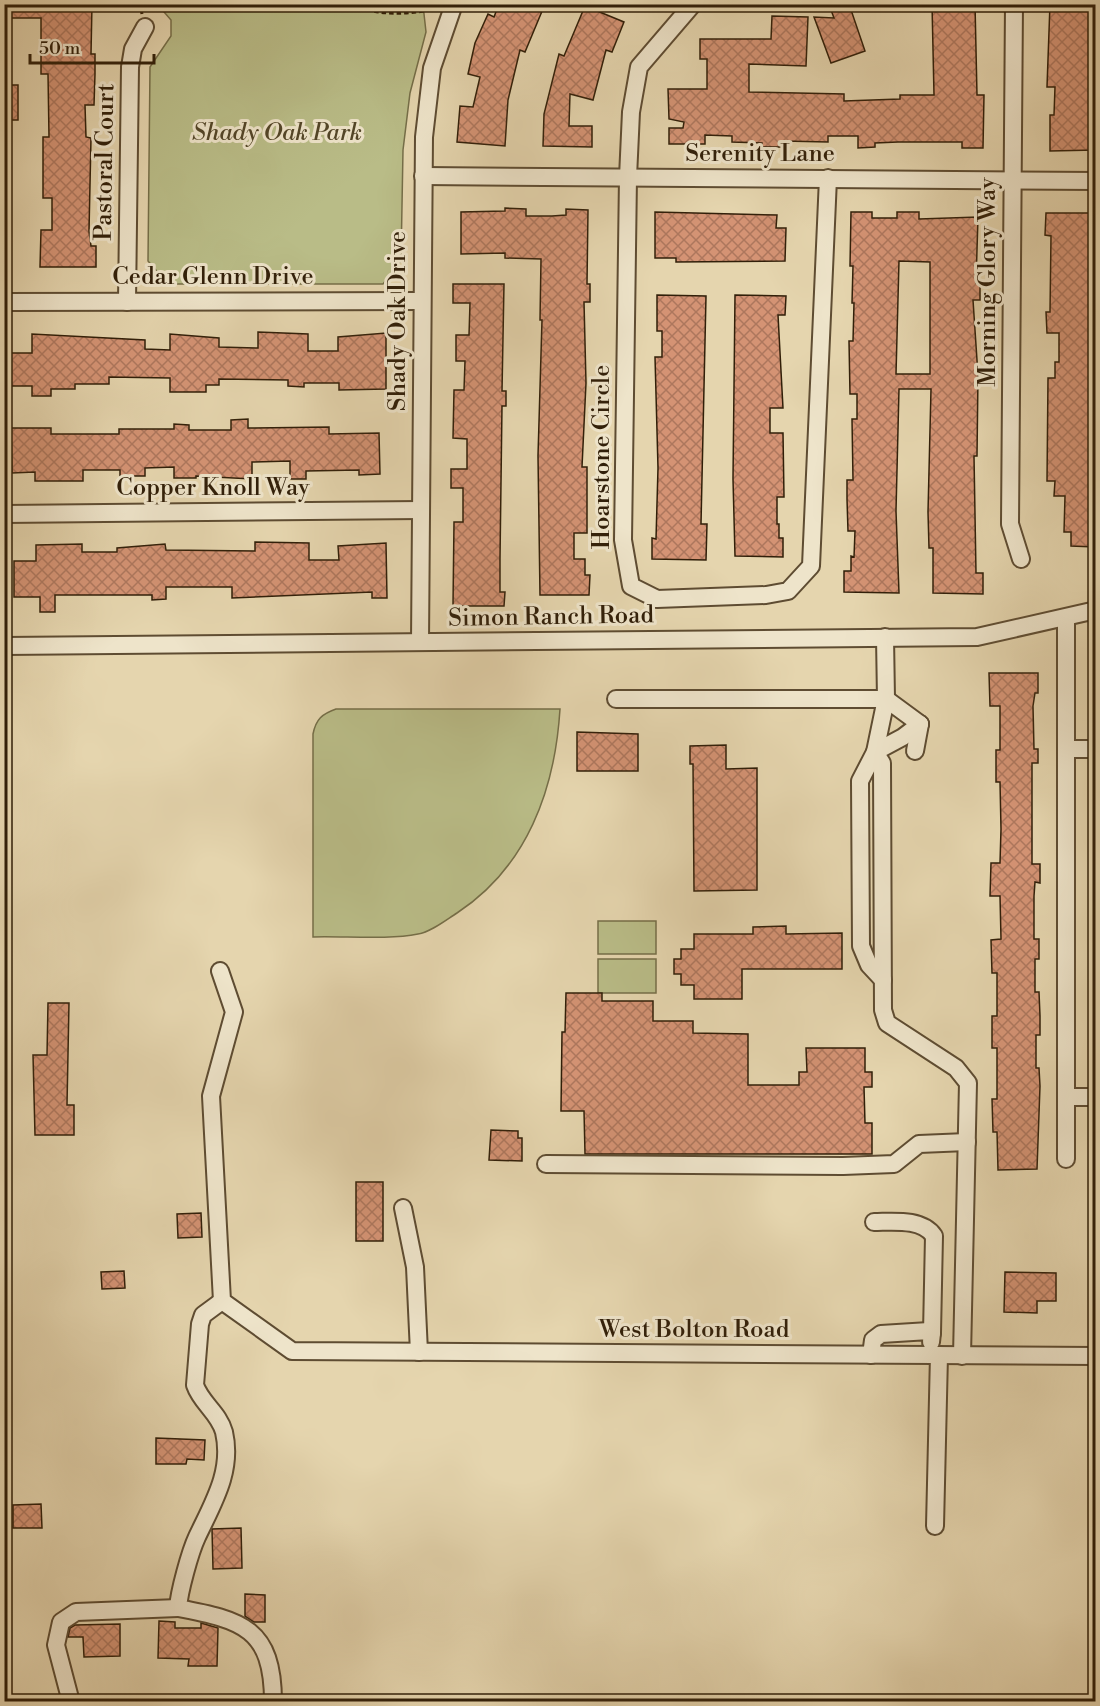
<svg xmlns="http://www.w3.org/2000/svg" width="1100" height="1706" viewBox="0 0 1100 1706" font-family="'Libre Bodoni',serif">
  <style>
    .green { fill: #b9bc87; stroke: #756e48; stroke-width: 1.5 }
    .building { fill: url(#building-cross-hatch); stroke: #311f09; stroke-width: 1.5; fill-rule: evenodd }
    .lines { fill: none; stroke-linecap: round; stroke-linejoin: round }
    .minor-casing { stroke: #5e4c32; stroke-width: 20 }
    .path { stroke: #311f09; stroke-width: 3; stroke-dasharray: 4.5 3; stroke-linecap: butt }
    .minor { stroke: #eee4ca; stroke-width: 16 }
    .labels { text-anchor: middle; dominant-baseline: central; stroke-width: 6; stroke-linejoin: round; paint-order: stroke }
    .park-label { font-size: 24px; font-style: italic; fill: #534628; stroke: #eee4ca }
    .street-label { font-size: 24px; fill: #311f09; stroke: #eee4ca }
  </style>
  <defs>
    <pattern id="building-cross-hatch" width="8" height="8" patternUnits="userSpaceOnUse" patternTransform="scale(1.5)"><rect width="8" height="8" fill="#d49374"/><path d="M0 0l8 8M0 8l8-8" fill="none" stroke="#ad775d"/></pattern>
  </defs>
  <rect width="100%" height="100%" fill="#e5d5ae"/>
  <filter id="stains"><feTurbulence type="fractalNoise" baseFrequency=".00333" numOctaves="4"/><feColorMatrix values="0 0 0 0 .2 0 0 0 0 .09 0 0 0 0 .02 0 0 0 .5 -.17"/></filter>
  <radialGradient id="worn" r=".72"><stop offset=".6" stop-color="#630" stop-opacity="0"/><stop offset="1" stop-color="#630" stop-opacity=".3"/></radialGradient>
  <g class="green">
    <polygon points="158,5 423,5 426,32 410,93 403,150 401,261 383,284 168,284 148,261 150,67 171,36 171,20"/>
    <path d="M336 709H560C555 790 527 867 457 913 446 920 431 932 418 934 388 940 345 936 313 937V734C316 719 322 714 336 709Z"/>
    <rect x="598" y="921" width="58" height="33"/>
    <rect x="598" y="959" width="58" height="34"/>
  </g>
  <g class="building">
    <polygon points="4,4 92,4 91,54 95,54 95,74 94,105 85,105 86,137 91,138 89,231 91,246 96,246 96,267 40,267 41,230 52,230 52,198 43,198 43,137 49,137 48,74 41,74 41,18 4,18"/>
    <polygon points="499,4 545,4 525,52 520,50 508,100 505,146 457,142 460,106 473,107 480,77 468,74 475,43 488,14 494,17"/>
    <polygon points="849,4 865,51 831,63 814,17 834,18 831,10"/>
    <polygon points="932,4 975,4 977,95 984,95 983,148 962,148 962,142 898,142 875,143 875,147 858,148 858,136 828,136 828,142 783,141 783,147 762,147 762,143 732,142 732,136 705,135 705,144 669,144 669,128 683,128 684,122 669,119 668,89 707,89 707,59 700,59 700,39 771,39 772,16 808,17 806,66 749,64 749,92 844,94 844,101 900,99 900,95 934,95"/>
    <polygon points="1050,4 1095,4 1095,150 1050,151 1050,115 1054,115 1055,87 1047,87"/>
    <polygon points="585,6 624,22 612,52 606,50 593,100 570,94 569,126 592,126 592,147 543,146 544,114 559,54 564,56"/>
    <rect x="4" y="85" width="14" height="35"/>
    <polygon points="505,208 526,209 526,216 552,216 566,215 566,209 588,210 587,284 590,284 590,302 584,302 586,383 582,467 587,467 587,533 574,533 574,559 585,559 585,575 590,575 589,595 540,595 538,456 542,320 540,320 541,259 505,258 505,253 461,254 461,212 505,211"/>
    <polygon points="655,212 777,215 776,228 786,228 785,261 676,262 676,258 655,258"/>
    <path d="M851 212H872V218H897V212H919V219L978 217 976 283H980V300H973L978 375 977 456H974L976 573H983V594L933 593V548H929L928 512 931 389H899L896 511 899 593 844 592V571H851V556L854 557 855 531H848L847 499V480H853L852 419H857V394H850L849 341H853L854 303H852L853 266H850ZM899 261 930 262V374H896Z"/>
    <polygon points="1046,213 1095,213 1095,299 1093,299 1095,547 1071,546 1071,532 1064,532 1065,496 1054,496 1055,481 1047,481 1048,378 1055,378 1055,362 1059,362 1059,333 1047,333 1046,312 1050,312 1051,236 1045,235"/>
    <polygon points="453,284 504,284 502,391 506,391 506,406 502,406 500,559 500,592 505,592 504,606 453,606 454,522 463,522 463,488 451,488 451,469 467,469 467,439 453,438 454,390 464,390 465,361 456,361 456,335 469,335 470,303 453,303"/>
    <polygon points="657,295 706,296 701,524 707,524 706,560 652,559 652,538 656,539 658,468 655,357 662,357 662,331 657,331"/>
    <polygon points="735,295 786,296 785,315 778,315 783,408 770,408 770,433 783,433 784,497 777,497 777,524 779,524 779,538 783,538 783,557 735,556 733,479"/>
    <polygon points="258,332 308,334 308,351 338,351 338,337 386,333 386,389 339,390 339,383 304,383 304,387 288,386 288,380 219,379 219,385 206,385 206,392 170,392 170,378 109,377 109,384 75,384 75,389 51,389 51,396 32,396 32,386 10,386 10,353 32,353 32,334 145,340 145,349 170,350 170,334 219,338 219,347 258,348"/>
    <polygon points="248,419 248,428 329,427 329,434 379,433 380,474 359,475 359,470 306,471 306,479 290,479 290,461 252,462 252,479 196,476 196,478 174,478 174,467 145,468 145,476 120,476 120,470 83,470 83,481 35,481 35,472 12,473 11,428 51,428 51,434 119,434 119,429 174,429 174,424 189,425 189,430 231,430 231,420"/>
    <polygon points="255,542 309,543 309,560 339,560 338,546 386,543 387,598 372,598 372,592 232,598 232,587 166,587 166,599 152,600 152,595 55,595 55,612 40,612 40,597 14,597 14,561 36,561 36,545 82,544 82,552 117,552 117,548 165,544 166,550 255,551"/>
    <polygon points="989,673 1038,673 1038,693 1035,693 1033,706 1034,749 1038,749 1038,763 1032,763 1032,864 1040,864 1040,883 1035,882 1034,896 1034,939 1039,939 1039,959 1035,959 1035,992 1039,992 1040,1016 1040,1035 1036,1035 1036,1068 1039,1068 1040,1086 1037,1169 998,1170 997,1132 993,1132 992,1099 997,1099 997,1048 992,1048 992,1016 997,1016 997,973 992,973 991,940 1001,939 1000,896 990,896 991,863 1000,863 1001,829 1000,782 996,782 996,750 1000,750 1000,706 990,706"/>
    <polygon points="577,732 638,734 638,771 577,771"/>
    <polygon points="726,745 726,769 757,768 757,890 694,891 693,764 690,764 690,746"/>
    <polygon points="786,926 786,934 842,933 842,969 742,969 742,999 694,999 694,985 681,985 681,974 674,974 674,959 681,959 681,949 694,949 694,934 753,934 753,927"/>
    <polygon points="566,993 602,993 602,1001 653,1001 653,1021 693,1021 693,1033 748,1034 748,1085 799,1085 799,1072 807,1072 806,1048 865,1048 865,1072 872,1072 872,1087 864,1087 865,1123 872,1123 872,1154 585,1154 584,1111 561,1111 562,1032 565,1032"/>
    <polygon points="48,1003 69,1003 67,1105 74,1105 74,1135 35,1135 33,1055 47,1055"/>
    <polygon points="491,1130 518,1131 518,1138 522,1138 522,1161 489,1160"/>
    <rect x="356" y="1182" width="27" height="59"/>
    <polygon points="201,1213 202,1237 178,1238 177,1214"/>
    <polygon points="124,1271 125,1288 102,1289 101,1272"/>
    <polygon points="1005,1272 1056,1273 1056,1301 1037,1301 1037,1313 1004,1312"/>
    <polygon points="156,1438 205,1440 204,1460 187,1459 186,1464 156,1464"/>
    <polygon points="41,1504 42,1528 13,1528 13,1505"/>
    <polygon points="241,1528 242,1568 213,1569 212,1529"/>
    <polygon points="245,1594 265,1595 265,1622 254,1622 245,1616"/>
    <polygon points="159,1621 175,1622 175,1628 201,1628 201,1623 218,1628 217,1666 188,1666 189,1659 158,1658"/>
    <polygon points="120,1624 120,1656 84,1657 83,1637 68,1637 70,1628 75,1625"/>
  </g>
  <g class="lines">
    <defs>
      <g id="minor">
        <polyline points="693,4 639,67 631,112 628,177 623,540 631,586 657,599 766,595 788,591 811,566 828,178"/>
        <polyline points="1014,4 1010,524 1021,559"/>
        <polyline points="423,176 1096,181"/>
        <polyline points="4,302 421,301"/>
        <polyline points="127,302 130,67 133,49 145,27"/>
        <polyline points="4,514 421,510"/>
        <polyline points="1066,618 1066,1159"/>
        <polyline points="885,637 886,699 875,752 882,763 883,1010 887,1023 956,1068 968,1083 962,1356"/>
        <polyline points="420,642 424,137 432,68 454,4"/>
        <polyline points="4,646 977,637 1096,610"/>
        <polyline points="616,699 886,699 920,724"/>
        <polyline points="1066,749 1096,749"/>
        <polyline points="915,751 920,724"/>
        <polyline points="220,971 234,1012 211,1096 222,1301 292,1351 1096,1356"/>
        <polyline points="883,980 869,965 861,946 860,781 875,752 903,737 920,724"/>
        <polyline points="1066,1097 1096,1097"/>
        <polyline points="546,1164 843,1166 894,1164 919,1144 967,1142"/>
        <polyline points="403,1208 415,1267 419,1352"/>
        <path d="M874 1222C892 1222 922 1218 934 1236L932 1333"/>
        <path d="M222 1301 203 1315 200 1324 195 1385C201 1403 219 1413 224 1432 233 1471 213 1503 197 1537 190 1552 179 1592 178 1608 242 1620 273 1628 273 1702"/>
        <polyline points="871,1355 873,1340 881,1334 929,1331 932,1333 931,1342"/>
        <polyline points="935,1526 939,1355"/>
        <polyline points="71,1702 56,1645 61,1622 76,1612 178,1608"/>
      </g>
    </defs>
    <use href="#minor" class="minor-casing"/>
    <g class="path">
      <polyline points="140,4 142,14"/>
      <path d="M353 4C379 17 408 14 436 9"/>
    </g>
    <use href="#minor" class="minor"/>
  </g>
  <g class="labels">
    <g class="park-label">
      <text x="277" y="133">Shady Oak Park</text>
    </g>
    <g class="street-label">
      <text x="760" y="154">Serenity Lane</text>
      <text transform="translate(105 162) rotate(-89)">Pastoral Court</text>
      <text x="213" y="277">Cedar Glenn Drive</text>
      <text transform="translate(988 282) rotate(-90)">Morning Glory Way</text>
      <text transform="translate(398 321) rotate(-90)">Shady Oak Drive</text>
      <text transform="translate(602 457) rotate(-90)">Hoarstone Circle</text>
      <text x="213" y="488">Copper Knoll Way</text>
      <text transform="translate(551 617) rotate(-1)">Simon Ranch Road</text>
      <text x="694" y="1330">West Bolton Road</text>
    </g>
  </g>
  <rect width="1100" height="1706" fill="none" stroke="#e5d5ae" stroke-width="24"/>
  <rect x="6" y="6" width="1088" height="1694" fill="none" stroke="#311f09" stroke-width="3"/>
  <rect x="12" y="12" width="1076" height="1682" fill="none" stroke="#311f09" stroke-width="1.5"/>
  <path d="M30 54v9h124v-9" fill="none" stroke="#311f09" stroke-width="3"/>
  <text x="39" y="54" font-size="18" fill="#311f09" stroke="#eee4ca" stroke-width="4.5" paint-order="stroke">50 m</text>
  <rect width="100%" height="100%" filter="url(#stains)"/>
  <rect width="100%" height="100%" fill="url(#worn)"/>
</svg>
